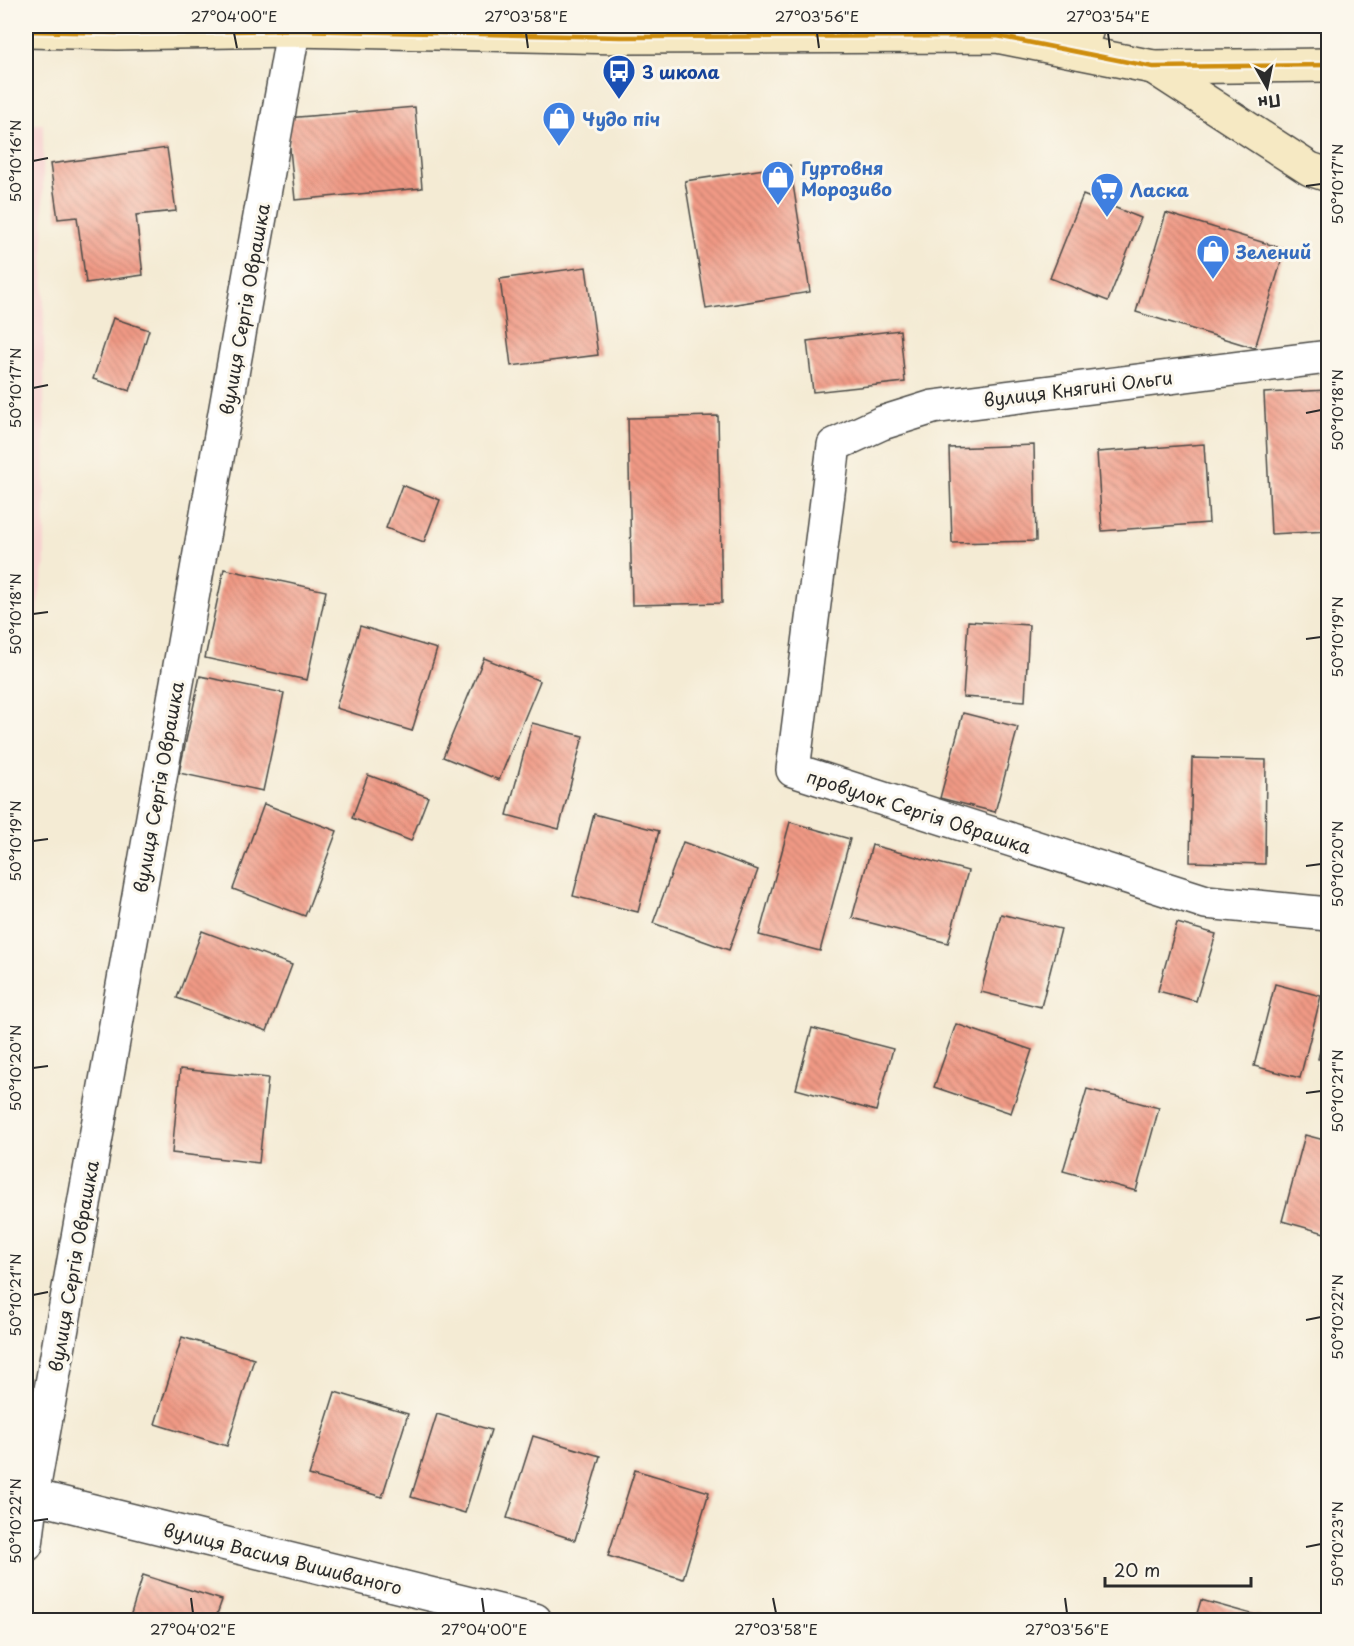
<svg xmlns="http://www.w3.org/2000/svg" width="1354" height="1646" viewBox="0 0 1354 1646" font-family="'Playpen Sans',sans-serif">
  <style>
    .built { fill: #f7d0cf }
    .building { fill: url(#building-back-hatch) }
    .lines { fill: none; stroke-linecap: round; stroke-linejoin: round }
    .minor-casing { stroke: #494844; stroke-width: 36 }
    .secondary-casing { stroke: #494844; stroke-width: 36 }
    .minor { stroke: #fff; stroke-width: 33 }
    .secondary { stroke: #f6e9c3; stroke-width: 33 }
    .bus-1-casing { stroke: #fbf7ec; stroke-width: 9 }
    .bus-1 { stroke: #ce8d09; stroke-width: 4.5 }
    .ticks { fill: none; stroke: #2b2b2b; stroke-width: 2 }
    .labels { text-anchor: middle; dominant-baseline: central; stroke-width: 6; stroke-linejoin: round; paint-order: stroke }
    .transit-label { font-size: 18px; font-weight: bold; fill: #164399; stroke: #fbf7ec; text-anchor: start }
    .shop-label { font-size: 18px; font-weight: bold; fill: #366cbe; stroke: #fbf7ec; text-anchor: start }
    .street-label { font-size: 18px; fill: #2b2b2b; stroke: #fbf7ec }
    .neatline { fill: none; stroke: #2b2b2b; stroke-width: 2 }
    .ticks-label { font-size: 15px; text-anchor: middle; fill: #2b2b2b }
  </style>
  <defs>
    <pattern id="building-back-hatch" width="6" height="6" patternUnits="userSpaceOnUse" patternTransform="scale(1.5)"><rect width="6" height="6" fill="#f19a85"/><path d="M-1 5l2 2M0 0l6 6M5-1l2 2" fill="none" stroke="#c37e6d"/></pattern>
  </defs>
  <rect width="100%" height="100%" fill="#fbf7ec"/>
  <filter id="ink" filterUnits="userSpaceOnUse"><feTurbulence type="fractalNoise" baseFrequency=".0167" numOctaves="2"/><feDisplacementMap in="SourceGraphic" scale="12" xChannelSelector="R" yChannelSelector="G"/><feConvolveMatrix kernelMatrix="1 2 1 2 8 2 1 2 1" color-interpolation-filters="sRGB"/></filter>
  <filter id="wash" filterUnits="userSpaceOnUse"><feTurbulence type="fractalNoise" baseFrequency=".008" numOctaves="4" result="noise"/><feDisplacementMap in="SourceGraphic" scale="24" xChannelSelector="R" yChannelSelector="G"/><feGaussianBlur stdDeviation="1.35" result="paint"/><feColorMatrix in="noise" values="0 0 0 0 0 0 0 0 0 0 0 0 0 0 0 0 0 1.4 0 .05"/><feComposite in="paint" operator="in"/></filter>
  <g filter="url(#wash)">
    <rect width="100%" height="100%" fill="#f4ebd4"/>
    <polygon class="built" points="26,124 43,124 45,564 26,673"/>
    <g id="blocks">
      <g class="building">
        <polygon points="415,107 422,188 295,200 287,118"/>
        <polygon points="167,148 176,211 136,215 143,275 86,283 77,217 58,219 50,164"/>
        <polygon points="790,165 810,292 706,309 685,181"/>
        <polygon points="1083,195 1141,218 1108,301 1050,278"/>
        <polygon points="1166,213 1285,249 1255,348 1136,312"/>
        <polygon points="586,267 598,355 511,366 500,279"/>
        <polygon points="113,318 149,330 130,391 93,379"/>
        <polygon points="900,330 905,382 813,392 807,341"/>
        <polygon points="1328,390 1328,531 1271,534 1264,393"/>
        <polygon points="718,416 722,603 632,605 628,418"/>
        <polygon points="1204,444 1209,523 1102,531 1097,452"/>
        <polygon points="1034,445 1036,541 952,543 949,448"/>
        <polygon points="402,485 440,500 424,542 386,528"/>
        <polygon points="224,569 326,591 307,680 205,658"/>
        <polygon points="968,621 1029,625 1025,701 963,697"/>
        <polygon points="360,626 437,649 412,731 336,708"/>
        <polygon points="484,658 540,681 499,780 443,757"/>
        <polygon points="200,676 284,693 263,791 179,773"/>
        <polygon points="963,713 1018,727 995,812 940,798"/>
        <polygon points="532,723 583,736 559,829 507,815"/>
        <polygon points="1192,758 1266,760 1265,864 1190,862"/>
        <polygon points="368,775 428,797 411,841 352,818"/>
        <polygon points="264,804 337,831 305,916 233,889"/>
        <polygon points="594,814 659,831 638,912 573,896"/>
        <polygon points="790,822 850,839 820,951 759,935"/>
        <polygon points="683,842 758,870 729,950 653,923"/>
        <polygon points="872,845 968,871 948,943 852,918"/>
        <polygon points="1001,914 1061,929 1041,1007 981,992"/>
        <polygon points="1177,923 1216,934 1196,1001 1158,991"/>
        <polygon points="202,931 292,965 267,1031 177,998"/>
        <polygon points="1275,984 1321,996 1300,1078 1254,1066"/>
        <polygon points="1328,1017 1328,1061 1318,1059"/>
        <polygon points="956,1024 1032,1050 1011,1113 934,1087"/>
        <polygon points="812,1028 893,1049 876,1111 796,1089"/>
        <polygon points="180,1069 268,1078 259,1163 172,1153"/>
        <polygon points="1087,1089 1159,1108 1136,1191 1063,1171"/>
        <polygon points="1305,1135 1328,1141 1328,1234 1282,1221"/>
        <polygon points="182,1337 254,1359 227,1446 155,1424"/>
        <polygon points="335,1392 408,1414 382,1497 309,1475"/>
        <polygon points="437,1414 491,1430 465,1513 411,1497"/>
        <polygon points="533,1436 600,1456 575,1540 507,1518"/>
        <polygon points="635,1470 709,1492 683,1579 608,1556"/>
        <polygon points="143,1575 222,1600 215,1620 129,1620"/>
        <polygon points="1201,1600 1273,1620 1195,1620"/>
      </g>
    </g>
  </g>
  <g filter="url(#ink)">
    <use href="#blocks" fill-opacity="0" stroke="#494844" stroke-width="1.5"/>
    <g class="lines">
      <defs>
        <g id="minor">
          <polyline points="1328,357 933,407 882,423 834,445 793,770 1206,902 1328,914"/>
          <polyline points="32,1496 535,1620"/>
          <polyline points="26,1545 32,1496 294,26"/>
        </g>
        <g id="secondary">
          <polyline points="26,31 117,33 293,30 621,37 997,36 1153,67 1328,65"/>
          <polyline points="1079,52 1088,26"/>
          <polyline points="1153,67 1310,169 1328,175"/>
        </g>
      </defs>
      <use href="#minor" class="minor-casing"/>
      <use href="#secondary" class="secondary-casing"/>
      <use href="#minor" class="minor"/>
      <use href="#secondary" class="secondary"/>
      <defs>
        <polyline id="bus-1" points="26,31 117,33 293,30 621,37 997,36 1153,67 1328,65"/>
      </defs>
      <use href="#bus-1" class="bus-1-casing"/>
      <use href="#bus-1" class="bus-1"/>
    </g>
  </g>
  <path class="ticks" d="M234 33 237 48M526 33 528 48M817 33 819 48M1108 33 1110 48M33 161 48 158M1306 186 1321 184M33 388 48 385M1306 413 1321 410M33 614 48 612M1306 639 1321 637M33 841 48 839M1306 866 1321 864M33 1068 48 1066M1306 1093 1321 1091M33 1295 48 1292M1306 1320 1321 1317M33 1521 48 1519M1306 1547 1321 1544M191 1598 193 1613M482 1598 484 1613M773 1598 776 1613M1065 1598 1067 1613"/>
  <defs>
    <symbol id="bus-pin" viewBox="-11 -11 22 30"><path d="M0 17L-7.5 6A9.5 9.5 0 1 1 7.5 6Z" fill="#1a4fb4" stroke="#fbf7ec"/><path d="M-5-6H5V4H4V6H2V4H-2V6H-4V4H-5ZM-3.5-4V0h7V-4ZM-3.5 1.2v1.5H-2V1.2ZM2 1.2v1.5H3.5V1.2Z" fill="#fff"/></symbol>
    <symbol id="shop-pin" viewBox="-11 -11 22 30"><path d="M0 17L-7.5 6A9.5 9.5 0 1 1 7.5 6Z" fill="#3f7fe0" stroke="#fbf7ec"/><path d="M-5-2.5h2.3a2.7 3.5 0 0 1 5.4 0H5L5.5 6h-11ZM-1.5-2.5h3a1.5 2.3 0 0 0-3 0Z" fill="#fff"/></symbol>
    <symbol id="supermarket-pin" viewBox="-11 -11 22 30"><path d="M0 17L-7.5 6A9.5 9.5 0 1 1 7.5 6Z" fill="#3f7fe0" stroke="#fbf7ec"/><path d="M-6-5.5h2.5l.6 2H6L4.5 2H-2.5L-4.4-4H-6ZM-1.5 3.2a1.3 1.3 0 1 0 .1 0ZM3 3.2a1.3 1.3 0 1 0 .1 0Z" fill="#fff"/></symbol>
  </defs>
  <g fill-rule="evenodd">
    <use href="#bus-pin" x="600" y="52" width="38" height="52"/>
    <use href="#shop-pin" x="540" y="99" width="38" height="52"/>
    <use href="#shop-pin" x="759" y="158" width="38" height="52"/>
    <use href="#supermarket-pin" x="1088" y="170" width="38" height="52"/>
    <use href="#shop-pin" x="1194" y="232" width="38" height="52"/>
  </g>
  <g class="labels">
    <g class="transit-label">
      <text x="642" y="71">3 школа</text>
    </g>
    <g class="shop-label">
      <text x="582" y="118">Чудо піч</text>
      <text x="801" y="167">Гуртовня<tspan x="801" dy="21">Морозиво</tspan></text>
      <text x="1130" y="189">Ласка</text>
      <text x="1236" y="251">Зелений</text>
    </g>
    <g class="street-label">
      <text transform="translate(244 309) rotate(-80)">вулиця Сергія Оврашка</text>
      <text transform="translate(1078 388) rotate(-7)">вулиця Княгині Ольги</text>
      <text transform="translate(158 787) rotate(-80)">вулиця Сергія Оврашка</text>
      <text transform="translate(919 811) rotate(18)">провулок Сергія Оврашка</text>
      <text transform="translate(73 1266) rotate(-80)">вулиця Сергія Оврашка</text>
      <text transform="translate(283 1558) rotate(14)">вулиця Василя Вишиваного</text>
    </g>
  </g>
  <rect width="1354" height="1646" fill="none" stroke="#fbf7ec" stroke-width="66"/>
  <g transform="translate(1267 87) rotate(171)" stroke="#fbf7ec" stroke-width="4.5" paint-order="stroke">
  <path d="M0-4.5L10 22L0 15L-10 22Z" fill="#2b2b2b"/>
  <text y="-9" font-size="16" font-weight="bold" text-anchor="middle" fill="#2b2b2b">Пн</text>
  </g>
  <path d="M1105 1577v9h146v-9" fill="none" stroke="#2b2b2b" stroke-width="3"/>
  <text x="1114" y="1577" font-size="18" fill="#2b2b2b" stroke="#fbf7ec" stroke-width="4.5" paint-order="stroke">20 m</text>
  <rect x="33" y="33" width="1288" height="1580" class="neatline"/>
  <g class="ticks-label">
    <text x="234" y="22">27°04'00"E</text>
    <text x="526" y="22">27°03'58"E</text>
    <text x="817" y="22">27°03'56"E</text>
    <text x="1108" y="22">27°03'54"E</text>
    <text transform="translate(16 161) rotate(-90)" y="5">50°10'16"N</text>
    <text transform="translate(1338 184) rotate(-90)" y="5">50°10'17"N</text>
    <text transform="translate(16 388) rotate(-90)" y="5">50°10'17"N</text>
    <text transform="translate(1338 410) rotate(-90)" y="5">50°10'18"N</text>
    <text transform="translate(16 614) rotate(-90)" y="5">50°10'18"N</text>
    <text transform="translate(1338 637) rotate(-90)" y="5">50°10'19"N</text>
    <text transform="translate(16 841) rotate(-90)" y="5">50°10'19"N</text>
    <text transform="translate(1338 864) rotate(-90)" y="5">50°10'20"N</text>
    <text transform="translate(16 1068) rotate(-90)" y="5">50°10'20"N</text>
    <text transform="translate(1338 1091) rotate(-90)" y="5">50°10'21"N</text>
    <text transform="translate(16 1295) rotate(-90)" y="5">50°10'21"N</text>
    <text transform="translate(1338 1317) rotate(-90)" y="5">50°10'22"N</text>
    <text transform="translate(16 1521) rotate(-90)" y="5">50°10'22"N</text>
    <text transform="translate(1338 1544) rotate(-90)" y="5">50°10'23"N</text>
    <text x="193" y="1635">27°04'02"E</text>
    <text x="484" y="1635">27°04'00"E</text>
    <text x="776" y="1635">27°03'58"E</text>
    <text x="1067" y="1635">27°03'56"E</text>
  </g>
</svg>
